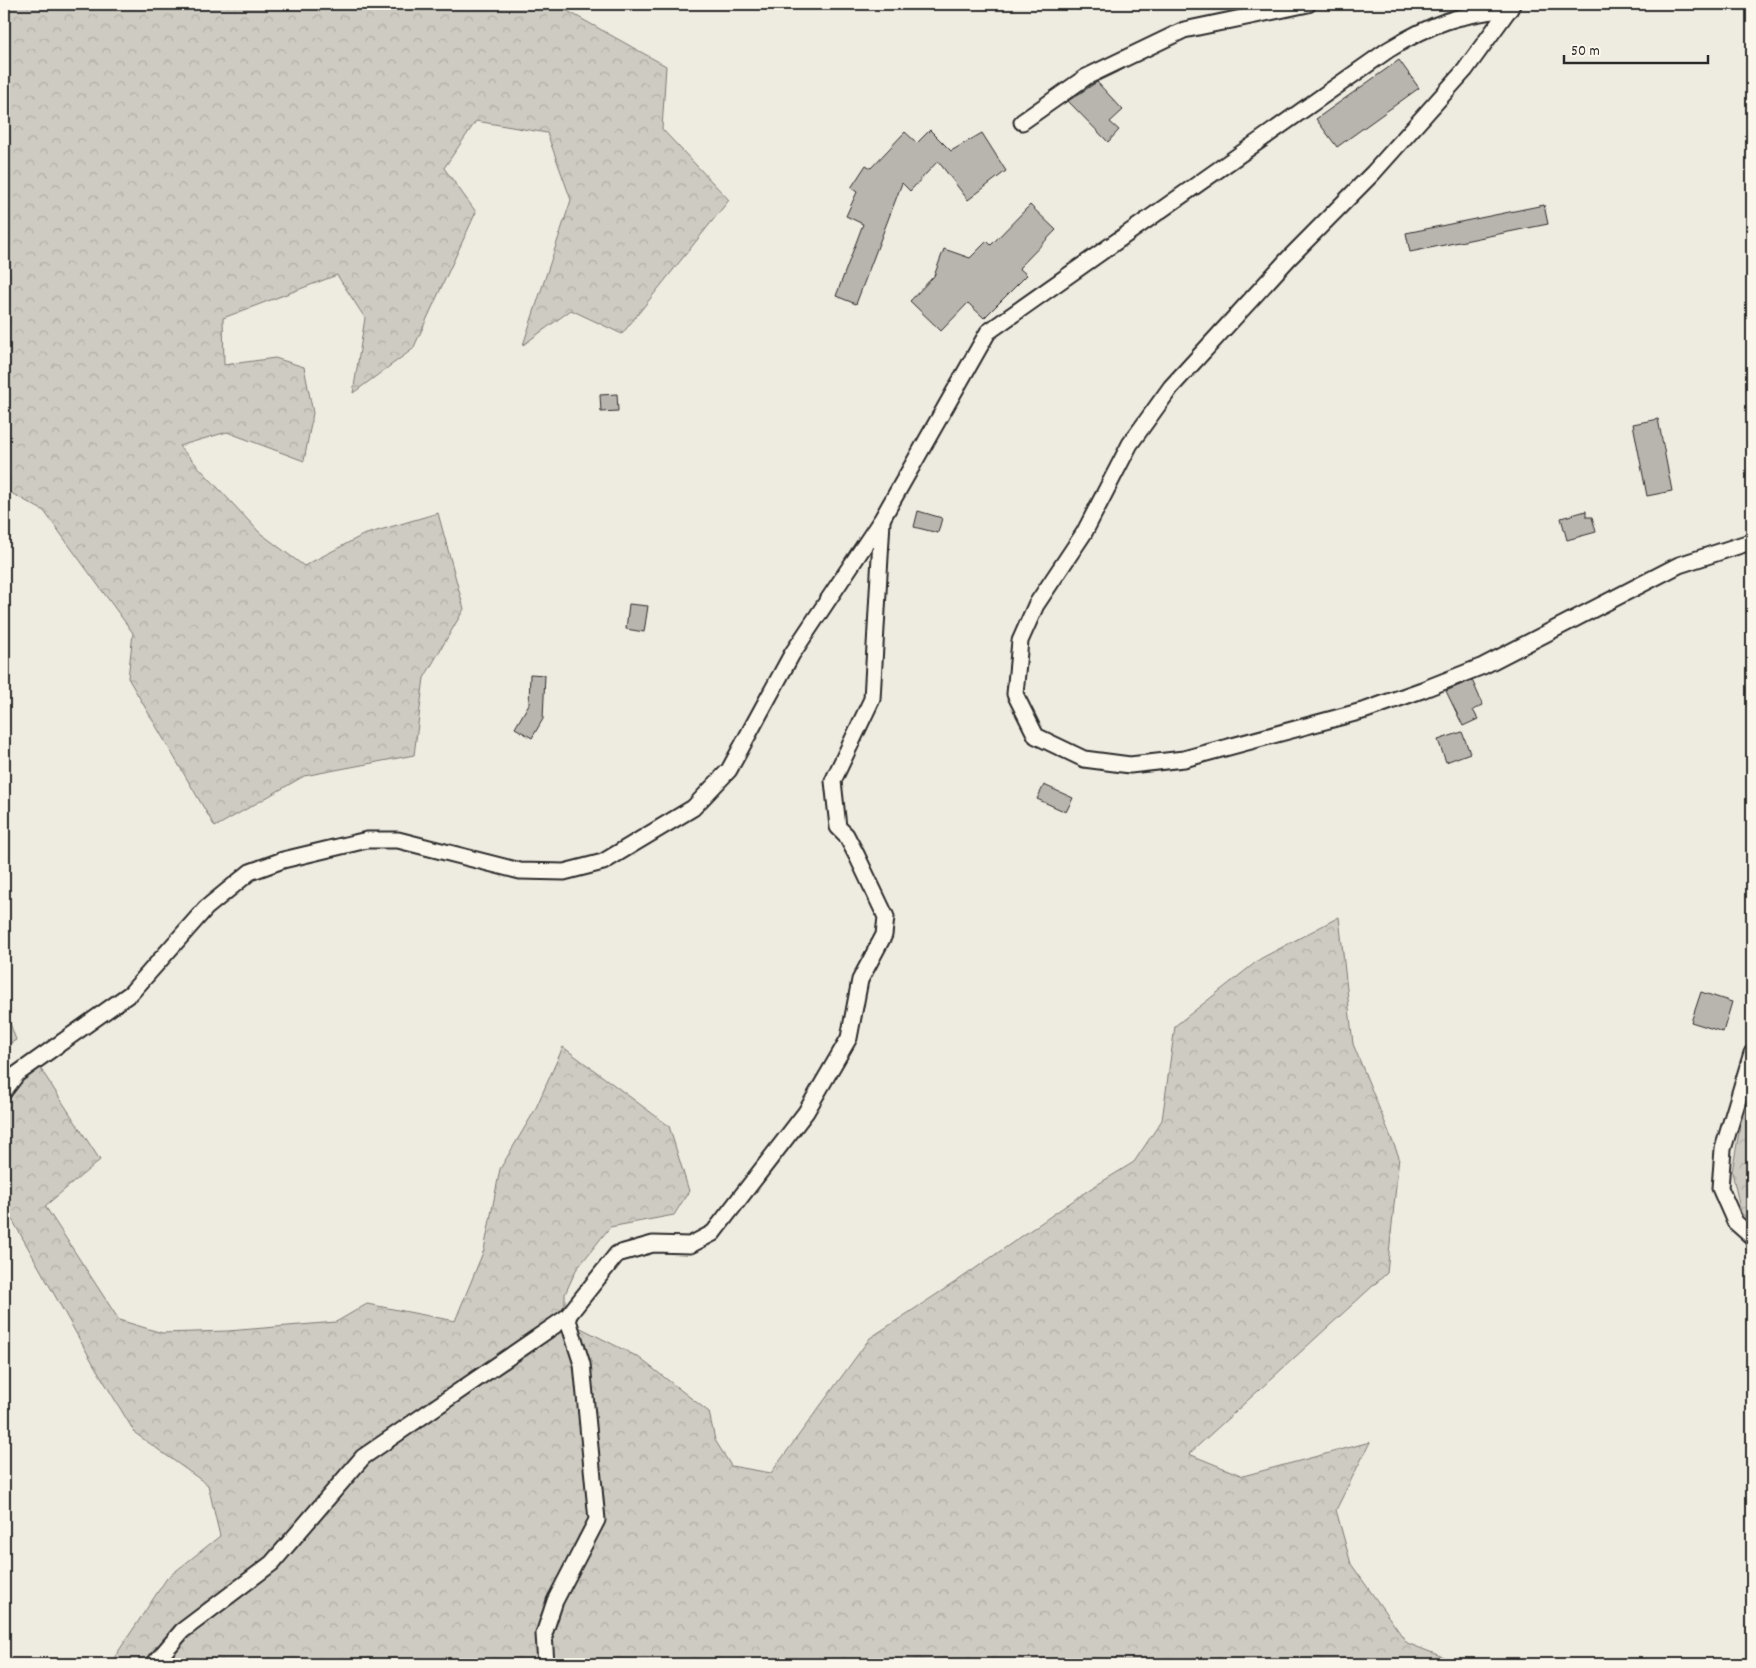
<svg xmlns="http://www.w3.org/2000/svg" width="1756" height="1668" viewBox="0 0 1756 1668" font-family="Dekko,sans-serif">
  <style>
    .forest { fill: url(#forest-crowns); stroke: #7c7b76 }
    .building { fill: #b8b5ae; stroke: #2b2b2b }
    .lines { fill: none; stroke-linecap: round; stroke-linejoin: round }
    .street-casing { stroke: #2b2b2b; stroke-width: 19 }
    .street { stroke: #fbf7ec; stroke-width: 15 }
  </style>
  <defs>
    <pattern id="forest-crowns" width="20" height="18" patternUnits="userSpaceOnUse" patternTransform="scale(1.25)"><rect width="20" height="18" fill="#cecbc2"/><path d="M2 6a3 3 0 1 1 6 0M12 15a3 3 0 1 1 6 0" fill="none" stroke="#b1aea7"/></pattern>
  </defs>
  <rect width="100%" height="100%" fill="#eeebe0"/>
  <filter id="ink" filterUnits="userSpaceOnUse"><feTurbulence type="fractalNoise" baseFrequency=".02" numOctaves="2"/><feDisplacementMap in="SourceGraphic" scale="10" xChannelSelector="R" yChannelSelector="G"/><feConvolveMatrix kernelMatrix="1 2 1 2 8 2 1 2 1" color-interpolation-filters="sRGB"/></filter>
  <g filter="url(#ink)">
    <g class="forest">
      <polygon points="4,4 555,4 666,66 662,129 729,200 622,334 571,310 523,345 571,200 547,133 476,121 444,168 476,212 413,349 353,393 365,318 337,275 223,318 224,365 275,358 304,367 313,413 304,461 227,432 179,446 260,533 304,566 363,535 438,513 464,609 424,678 414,755 304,776 215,827 128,678 133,633 44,511 4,489"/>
      <polygon points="1339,917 1353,1044 1399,1157 1387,1273 1189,1454 1243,1476 1370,1442 1336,1510 1351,1564 1407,1643 1461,1664 110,1664 167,1578 220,1536 208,1485 135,1433 94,1365 4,1205 4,1076 33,1057 100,1160 45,1206 119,1320 162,1333 228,1331 336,1322 367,1304 455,1321 484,1250 500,1169 535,1110 563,1047 669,1126 689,1191 674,1215 610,1227 576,1270 565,1294 565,1320 638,1357 709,1412 715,1440 731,1466 771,1473 870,1338 960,1279 1090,1189 1134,1162 1162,1120 1175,1026 1260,959"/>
      <polygon points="4,1006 16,1040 4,1047"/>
      <polygon points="1752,1091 1752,1223 1741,1213 1732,1172 1741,1121"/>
    </g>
    <g class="building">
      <polygon points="1399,60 1419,88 1337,147 1316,119"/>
      <polygon points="1097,82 1123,110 1110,122 1119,130 1108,142 1068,101"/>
      <polygon points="930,130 951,151 982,133 1006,171 968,200 938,161 910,191 902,183 856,304 836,296 863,224 846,216 857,192 851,188 866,165 871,168 905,132 917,143"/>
      <polygon points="1030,205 1056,230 1019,268 1027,275 984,318 968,303 941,331 910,301 934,276 944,249 970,258 987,241 991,245"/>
      <polygon points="1544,205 1548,224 1410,252 1406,233"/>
      <polygon points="617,394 618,411 601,412 600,395"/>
      <polygon points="1658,419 1672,491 1647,496 1633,424"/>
      <polygon points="918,511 942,518 938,533 914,527"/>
      <polygon points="1586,511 1586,517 1592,517 1596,532 1567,540 1561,518"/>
      <polygon points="629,604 648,606 644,632 626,629"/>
      <polygon points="530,674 545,675 543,719 532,738 515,728 529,704"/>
      <polygon points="1472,680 1483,705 1473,710 1478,719 1463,726 1446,691"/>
      <polygon points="1462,732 1470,753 1446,762 1438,740"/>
      <polygon points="1044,785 1073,798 1066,812 1037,799"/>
      <polygon points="1701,992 1732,1002 1723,1032 1691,1022"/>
    </g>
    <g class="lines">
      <defs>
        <g id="street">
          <polyline points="1512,5 1465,70 1373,173 1289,258 1171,387 1130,444 1084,533 1036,605 1020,641 1015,694 1036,736 1084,759 1130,765 1184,759 1366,710 1422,690 1483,666 1679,565 1747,543 1752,544"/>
          <polyline points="1022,122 1086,77 1184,30 1308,4"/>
          <polyline points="1752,1053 1723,1149 1720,1188 1735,1222 1752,1237"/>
          <path d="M4 1091 17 1074 131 993 206 908 250 872 283 860 367 840H398L520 871 564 872 603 862 693 808 729 770 792 654 882 519 988 332 1388 50C1432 23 1459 14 1510 9"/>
          <polyline points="154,1664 182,1631 272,1563 363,1457 567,1317 617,1254 653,1244 690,1245 713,1233 806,1112 849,1038 860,980 884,935 886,917 857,856 846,835 838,827 833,781 872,699 882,521"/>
          <polyline points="546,1664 544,1634 555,1601 597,1520 582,1364 567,1317"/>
        </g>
      </defs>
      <use href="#street" class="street-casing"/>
      <use href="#street" class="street"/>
    </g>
  </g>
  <rect width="1756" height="1668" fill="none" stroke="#fbf7ec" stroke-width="20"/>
  <rect x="10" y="10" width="1736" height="1648" fill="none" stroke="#2b2b2b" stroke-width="2" filter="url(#ink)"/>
  <path d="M1564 55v8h144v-8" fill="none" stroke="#2b2b2b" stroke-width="2.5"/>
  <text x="1571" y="55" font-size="15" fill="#2b2b2b" stroke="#fbf7ec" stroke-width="4" paint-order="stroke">50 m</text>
</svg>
